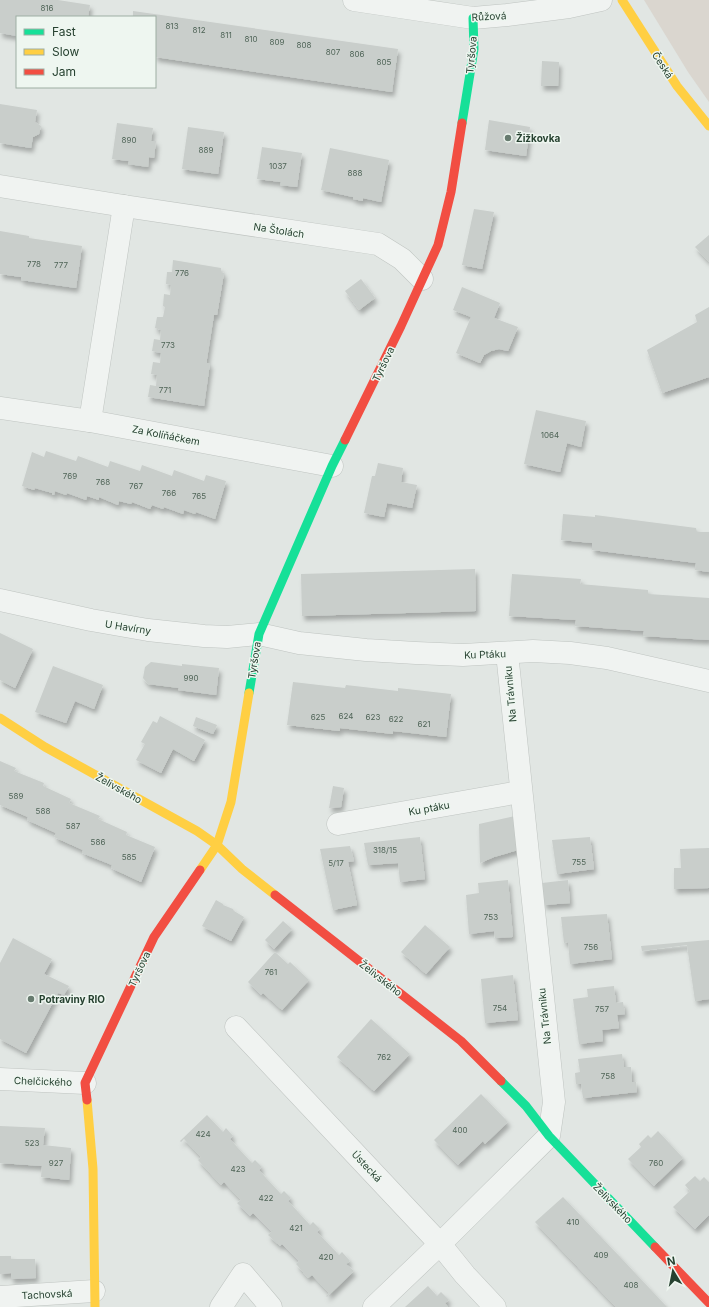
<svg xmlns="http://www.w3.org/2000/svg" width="709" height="1307" viewBox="0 0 709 1307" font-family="Inter,sans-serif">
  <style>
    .green { fill: #dad6cf }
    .building { fill: #c9cecb; filter: url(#shadow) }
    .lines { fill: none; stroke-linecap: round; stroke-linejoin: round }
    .street-casing { stroke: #bfc4c1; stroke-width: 23 }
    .street { stroke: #f0f3f1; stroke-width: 22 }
    .fast { stroke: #16e098; stroke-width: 9 }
    .slow { stroke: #ffcf43; stroke-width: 9 }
    .jam { stroke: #f24e42; stroke-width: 9 }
    .poi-dot { fill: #677b6f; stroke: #eef6f0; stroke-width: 1.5 }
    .labels { text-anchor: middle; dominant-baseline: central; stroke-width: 3; stroke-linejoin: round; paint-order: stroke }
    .number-label { font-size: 8px; fill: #506558 }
    .street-label { font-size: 10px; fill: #264130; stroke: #eef6f0 }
    .poi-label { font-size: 10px; font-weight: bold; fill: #264130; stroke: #eef6f0; text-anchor: start }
  </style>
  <defs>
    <filter id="shadow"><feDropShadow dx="2.5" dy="4.5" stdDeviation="2" flood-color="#0004"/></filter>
  </defs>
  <rect width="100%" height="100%" fill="#e1e6e3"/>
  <polygon class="green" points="644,0 709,0 709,102 688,72"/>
  <g class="building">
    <polygon points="0,0 58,0 90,5 88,17 17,17 17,36 0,33"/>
    <polygon points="133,11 398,49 392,92 155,57 155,17 133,17"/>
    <polygon points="542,61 559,62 558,86 541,86"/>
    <polygon points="0,104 37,110 35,122 41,126 39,134 33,137 31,148 0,143"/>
    <polygon points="489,120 530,127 526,156 485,150"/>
    <polygon points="117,123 153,128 151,141 156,141 154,158 149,157 148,167 128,164 129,161 112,159"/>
    <polygon points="188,127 224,132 218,174 182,169"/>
    <polygon points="262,147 302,153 297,187 280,185 281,182 257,179"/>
    <polygon points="330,148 389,160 381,202 363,198 363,201 353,199 353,197 321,190"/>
    <polygon points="474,209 494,212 482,269 462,265"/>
    <polygon points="0,231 29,236 29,238 82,246 76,288 21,280 21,277 0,274"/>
    <polygon points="709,235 709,262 695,247"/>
    <polygon points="173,260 221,268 221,272 224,273 217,315 214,315 207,359 207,363 210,363 204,406 148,397 150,385 156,386 157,375 151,374 153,362 160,363 161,353 152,351 154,339 160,340 161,330 155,328 157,317 163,317 165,307 163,306 164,294 170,295 171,285 166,284 167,272 172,272"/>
    <polygon points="361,279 375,298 359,310 345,291"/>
    <polygon points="462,287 500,303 494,318 518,327 508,351 499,349 491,351 484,355 480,363 456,353 471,317 453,310"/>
    <polygon points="709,307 709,377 662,393 647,350 697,322 695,315"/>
    <polygon points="536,410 586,421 581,447 567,443 560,472 524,464"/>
    <polygon points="46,451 76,461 78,456 108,467 110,461 140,471 142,465 172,476 174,470 204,481 206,475 226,481 215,519 196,512 195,514 184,510 183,514 164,507 163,509 152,505 150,509 132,502 131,504 119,501 118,505 99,497 99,500 87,496 86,500 67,493 66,495 55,491 54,495 52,495 52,493 35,488 34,490 22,486 32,452 44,457"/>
    <polygon points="378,463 403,468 401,482 417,485 412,508 387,503 384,517 364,513 372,476 375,476"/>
    <polygon points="563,514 595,517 595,515 696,528 697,532 709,532 709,572 695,570 696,563 592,550 592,543 561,540"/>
    <polygon points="475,569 476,611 302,616 301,574"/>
    <polygon points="512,574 581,579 580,584 648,590 648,594 709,598 709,640 643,636 644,631 575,626 576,620 509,616"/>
    <polygon points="0,633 33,649 15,688 0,680"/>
    <polygon points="151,662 182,666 182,664 219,668 216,695 178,690 179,688 148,684 143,678 145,667"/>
    <polygon points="53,666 103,685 94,709 75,701 66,723 35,712"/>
    <polygon points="293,682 345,688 346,685 398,691 398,688 451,694 446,737 393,731 393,734 340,728 340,731 287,725"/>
    <polygon points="160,716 205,740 194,761 173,749 161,773 136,760 145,744 141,742 153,721 157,723"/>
    <polygon points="196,717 217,725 213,734 193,726"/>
    <polygon points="0,761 16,768 14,771 44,783 43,786 71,799 69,803 100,816 98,819 127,832 126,835 155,847 141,882 111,868 112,865 82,853 83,850 54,837 56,833 27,820 28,817 0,805"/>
    <polygon points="333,786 344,788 341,807 329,808"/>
    <polygon points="515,816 518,850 494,857 480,863 479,824"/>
    <polygon points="420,837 425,879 400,882 398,863 368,865 364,843"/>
    <polygon points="590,837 594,869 557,874 552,840"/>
    <polygon points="350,846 354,861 348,862 357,905 333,910 320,849"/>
    <polygon points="709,848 709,888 674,889 674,868 681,868 680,849"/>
    <polygon points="508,880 513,937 495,938 494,931 469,934 466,895 479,893 478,883"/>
    <polygon points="568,880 570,903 544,905 542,883"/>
    <polygon points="216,900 223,904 223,905 233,909 234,911 244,917 231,941 202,926"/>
    <polygon points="607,914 612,959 570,964 568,942 564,943 561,917"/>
    <polygon points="283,921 292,929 274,949 265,940"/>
    <polygon points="425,925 450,947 426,974 401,952"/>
    <polygon points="13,938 52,959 44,974 69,986 64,995 58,993 26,1053 0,1039 0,963"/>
    <polygon points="709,940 709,999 695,1001 687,945 642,951 641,946"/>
    <polygon points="275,952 288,964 290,962 309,980 282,1010 263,993 261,995 248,982"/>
    <polygon points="513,975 518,1020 485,1023 481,979"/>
    <polygon points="614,986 616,1003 623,1002 625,1014 617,1015 619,1028 602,1030 603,1041 579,1044 573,999 588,997 587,989"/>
    <polygon points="371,1019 410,1054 374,1091 337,1057"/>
    <polygon points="622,1054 624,1067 631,1067 632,1082 636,1082 637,1092 583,1098 581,1084 576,1084 575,1073 580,1072 578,1059"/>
    <polygon points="481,1094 508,1122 485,1144 483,1141 458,1165 434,1140"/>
    <polygon points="207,1115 223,1132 226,1128 233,1136 230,1139 237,1147 252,1163 255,1160 262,1167 259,1170 266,1178 281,1194 284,1191 291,1198 288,1201 310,1225 313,1222 320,1229 317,1232 339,1255 342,1252 350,1261 346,1264 354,1271 327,1297 326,1296 329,1293 312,1275 308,1278 297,1265 296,1264 299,1261 282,1244 280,1246 268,1235 273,1230 271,1231 253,1213 250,1216 237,1203 241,1200 224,1182 221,1185 198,1160 201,1157 184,1139 181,1142 180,1141"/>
    <polygon points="0,1126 45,1128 43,1145 71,1148 69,1180 41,1177 42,1166 0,1163"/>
    <polygon points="658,1131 683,1158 654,1186 628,1159 641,1147 639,1144 648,1135 651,1138"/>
    <polygon points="695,1176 700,1181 704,1177 709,1182 709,1215 695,1229 673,1207 690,1191 685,1185"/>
    <polygon points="563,1197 621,1258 667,1307 616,1307 535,1222"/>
    <polygon points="0,1256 11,1256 11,1259 35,1259 36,1278 11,1279 11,1273 0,1274"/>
    <polygon points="428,1286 437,1296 441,1292 449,1300 445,1303 448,1307 405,1307"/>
  </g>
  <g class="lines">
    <defs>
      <g id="street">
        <polyline points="354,0 473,18 507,15 569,7 601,0"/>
        <polyline points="0,186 124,206 378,244 402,259 422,279"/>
        <polyline points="0,408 90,421 332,466"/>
        <polyline points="90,421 124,206"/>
        <polyline points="0,600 91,620 148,630 204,636 227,637 259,634 299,643 366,650 416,653 463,655 533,651 570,653 607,658 709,681"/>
        <polyline points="338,824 520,792"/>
        <polyline points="236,1027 440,1244 465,1275 495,1307"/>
        <polyline points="0,1079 85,1083"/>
        <polyline points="0,1297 94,1291"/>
        <polyline points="221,1307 243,1274 271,1307"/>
        <polyline points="374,1307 440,1244 549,1136 554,1102 507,653"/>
      </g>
    </defs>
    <use href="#street" class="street-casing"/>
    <use href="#street" class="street"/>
    <g class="fast">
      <polyline points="462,123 474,49 473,18"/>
      <polyline points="249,693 259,634 332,466 345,440"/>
      <polyline points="501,1081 526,1106 549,1136 655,1247"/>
    </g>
    <g class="slow">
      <polyline points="622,0 677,86 709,126"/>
      <polyline points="0,718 45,747 197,831 217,845 242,869 275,895"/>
      <polyline points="200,870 217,845 231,802 249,693"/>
      <polyline points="87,1100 93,1169 95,1307"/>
    </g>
    <g class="jam">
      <polyline points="345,440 401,326 438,245 451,192 462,123"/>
      <polyline points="275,895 461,1041 501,1081"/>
      <polyline points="87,1100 85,1083 154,937 200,870"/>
      <polyline points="655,1247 709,1303"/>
    </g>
  </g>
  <g class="poi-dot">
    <circle cx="508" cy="138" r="4"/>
    <circle cx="31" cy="999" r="4"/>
  </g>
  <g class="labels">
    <g class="number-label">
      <text x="47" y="8">816</text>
      <text x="172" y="26">813</text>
      <text x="199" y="30">812</text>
      <text x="226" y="35">811</text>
      <text x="251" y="39">810</text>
      <text x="277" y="42">809</text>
      <text x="304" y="45">808</text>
      <text x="333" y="52">807</text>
      <text x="357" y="54">806</text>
      <text x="384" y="62">805</text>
      <text x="129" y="140">890</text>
      <text x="206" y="150">889</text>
      <text x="278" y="166">1037</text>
      <text x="355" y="173">888</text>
      <text x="34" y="264">778</text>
      <text x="61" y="265">777</text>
      <text x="182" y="273">776</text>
      <text x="168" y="345">773</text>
      <text x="165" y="390">771</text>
      <text x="550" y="435">1064</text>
      <text x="70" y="476">769</text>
      <text x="103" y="482">768</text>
      <text x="136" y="486">767</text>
      <text x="169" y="493">766</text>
      <text x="199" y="496">765</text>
      <text x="191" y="678">990</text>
      <text x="346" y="716">624</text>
      <text x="318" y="717">625</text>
      <text x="373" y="717">623</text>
      <text x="396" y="719">622</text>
      <text x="424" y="724">621</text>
      <text x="16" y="796">589</text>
      <text x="43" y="811">588</text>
      <text x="73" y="826">587</text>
      <text x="98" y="842">586</text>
      <text x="385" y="850">318/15</text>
      <text x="129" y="857">585</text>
      <text x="579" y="862">755</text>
      <text x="336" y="863">5/17</text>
      <text x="491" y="917">753</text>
      <text x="591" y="947">756</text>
      <text x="271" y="972">761</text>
      <text x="500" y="1008">754</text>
      <text x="602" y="1009">757</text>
      <text x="384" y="1057">762</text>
      <text x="608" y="1076">758</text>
      <text x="460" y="1130">400</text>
      <text x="203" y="1134">424</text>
      <text x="32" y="1143">523</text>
      <text x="56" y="1163">927</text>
      <text x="656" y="1163">760</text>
      <text x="238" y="1169">423</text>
      <text x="266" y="1198">422</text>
      <text x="573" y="1222">410</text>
      <text x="296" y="1228">421</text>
      <text x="601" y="1255">409</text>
      <text x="326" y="1257">420</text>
      <text x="631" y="1285">408</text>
    </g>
    <g class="street-label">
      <text transform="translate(489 16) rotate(-3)">Růžová</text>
      <text transform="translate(471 55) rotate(-85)">Tyršova</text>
      <text transform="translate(663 65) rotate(57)">Česká</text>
      <text transform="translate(279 230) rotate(9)">Na Štolách</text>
      <text transform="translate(383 364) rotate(-64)">Tyršova</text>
      <text transform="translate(166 435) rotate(11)">Za Kolíňáčkem</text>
      <text transform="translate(128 627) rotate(9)">U Havírny</text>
      <text transform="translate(485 654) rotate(-2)">Ku Ptáku</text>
      <text transform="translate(254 660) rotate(-81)">Tyršova</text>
      <text transform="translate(510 694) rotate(-95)">Na Trávníku</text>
      <text transform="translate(119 788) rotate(29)">Želivského</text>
      <text transform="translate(429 808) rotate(-10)">Ku ptáku</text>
      <text transform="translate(139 969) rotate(-65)">Tyršova</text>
      <text transform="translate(381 978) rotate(38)">Želivského</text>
      <text transform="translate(544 1016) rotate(-96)">Na Trávníku</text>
      <text transform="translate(43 1081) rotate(2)">Chelčického</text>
      <text transform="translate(367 1166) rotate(47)">Ústecká</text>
      <text transform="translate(613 1203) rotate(46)">Želivského</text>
      <text transform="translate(47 1294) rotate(-3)">Tachovská</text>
    </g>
    <g class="poi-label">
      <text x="516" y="138">Žižkovka</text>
      <text x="39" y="999">Potraviny RIO</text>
    </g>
  </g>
  <rect x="16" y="16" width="140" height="72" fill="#eef6f0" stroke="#9eaea3"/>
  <rect x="24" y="29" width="20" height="6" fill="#16e098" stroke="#9eaea3"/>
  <text x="52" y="36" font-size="12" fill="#264130">Fast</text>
  <rect x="24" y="49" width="20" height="6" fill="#ffcf43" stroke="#9eaea3"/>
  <text x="52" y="56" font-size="12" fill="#264130">Slow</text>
  <rect x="24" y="69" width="20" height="6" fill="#f24e42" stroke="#9eaea3"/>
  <text x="52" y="76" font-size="12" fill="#264130">Jam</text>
  <g transform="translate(673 1271) rotate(350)" stroke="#eef6f0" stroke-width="3" paint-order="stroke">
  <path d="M0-3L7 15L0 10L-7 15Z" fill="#264130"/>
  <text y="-6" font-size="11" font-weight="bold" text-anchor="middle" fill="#264130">N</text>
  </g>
</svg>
